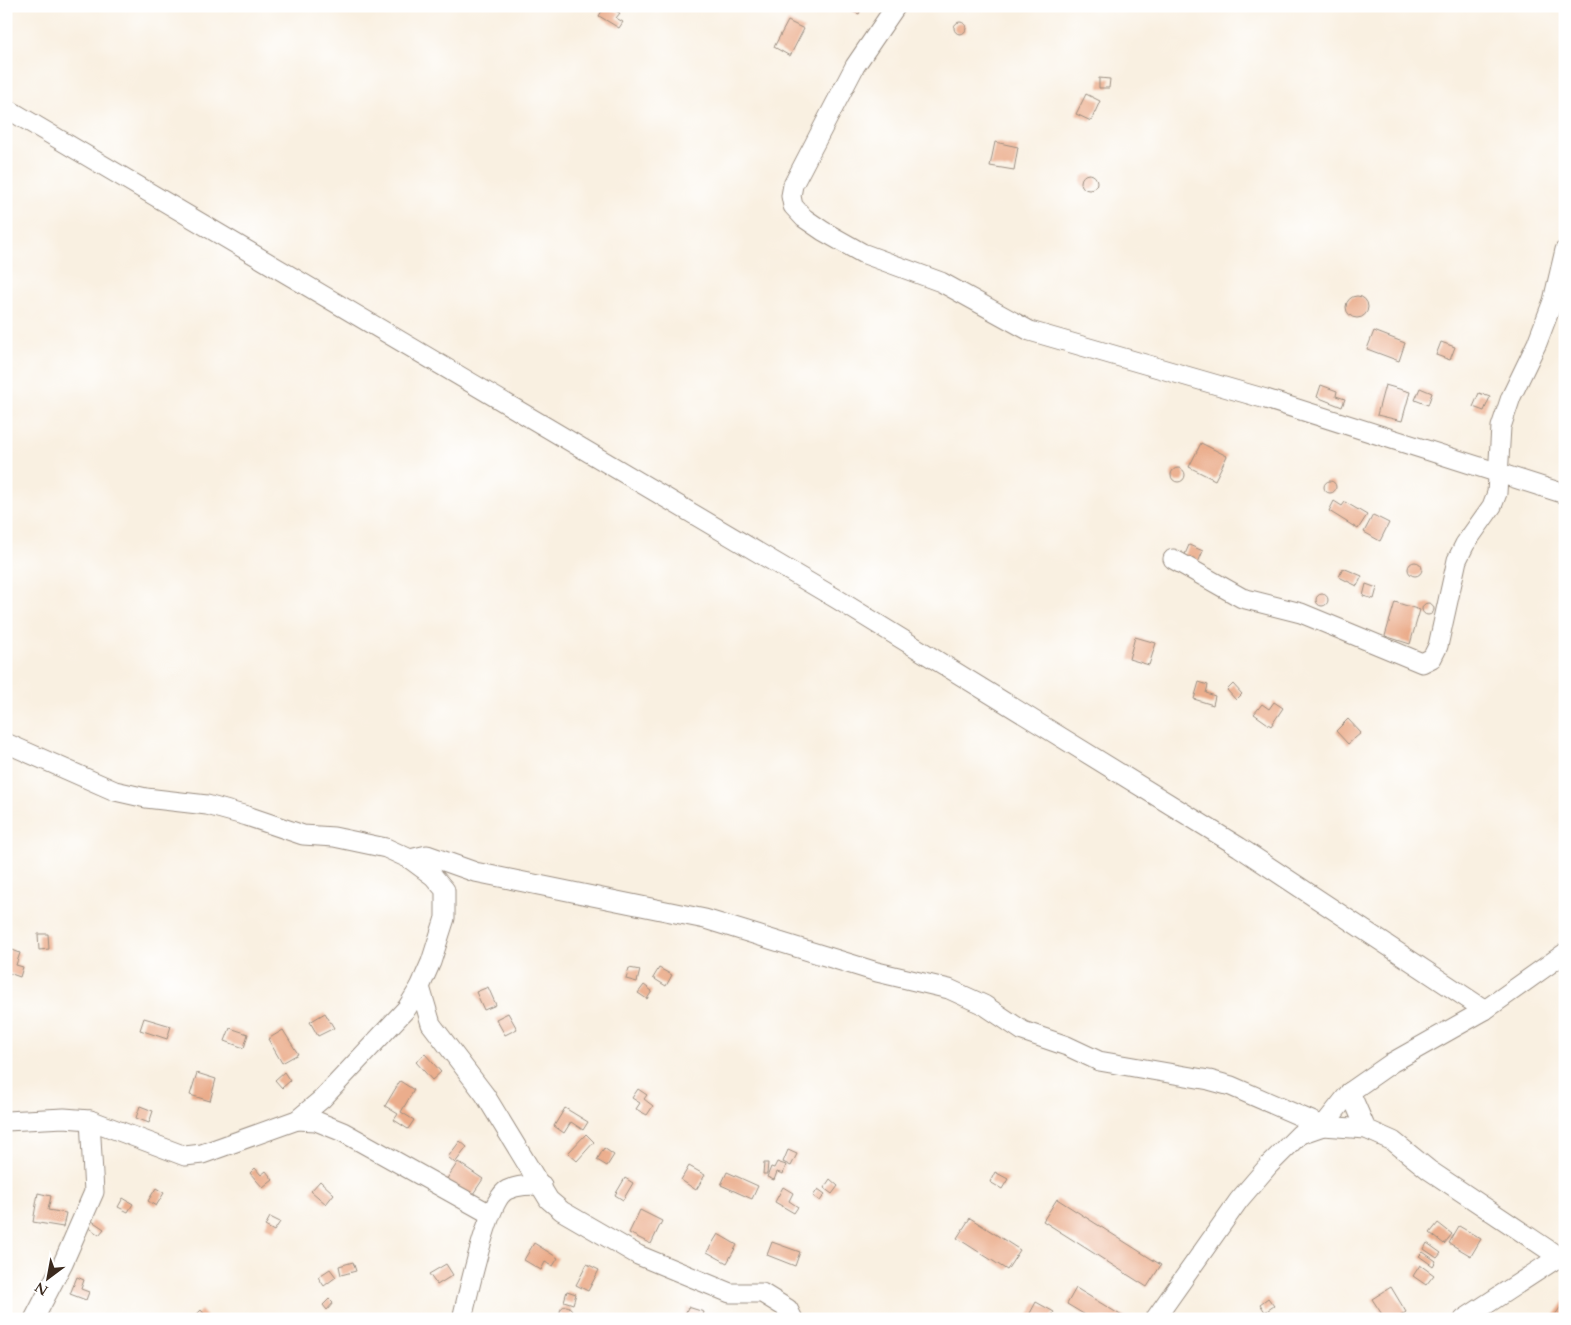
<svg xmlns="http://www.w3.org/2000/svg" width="1571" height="1325" viewBox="0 0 1571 1325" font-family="Cardo,serif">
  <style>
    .building { fill: #ebad8c }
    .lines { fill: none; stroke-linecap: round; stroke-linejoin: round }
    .street-casing { stroke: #9a8d80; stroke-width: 21 }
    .street { stroke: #fff; stroke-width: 19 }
  </style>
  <rect width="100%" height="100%" fill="#fff"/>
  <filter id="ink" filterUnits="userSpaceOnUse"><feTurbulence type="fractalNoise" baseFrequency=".02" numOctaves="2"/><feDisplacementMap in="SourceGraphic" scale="10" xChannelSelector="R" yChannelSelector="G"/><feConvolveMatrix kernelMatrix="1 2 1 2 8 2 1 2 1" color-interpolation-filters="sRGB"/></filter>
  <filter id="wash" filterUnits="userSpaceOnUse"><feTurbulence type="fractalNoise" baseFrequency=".0096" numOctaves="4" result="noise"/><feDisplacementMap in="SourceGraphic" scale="20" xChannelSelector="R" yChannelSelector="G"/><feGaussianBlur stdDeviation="1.12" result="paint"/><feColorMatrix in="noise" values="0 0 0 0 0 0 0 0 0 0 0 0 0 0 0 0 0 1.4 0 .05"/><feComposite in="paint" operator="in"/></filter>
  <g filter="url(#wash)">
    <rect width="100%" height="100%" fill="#f9f0e1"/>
    <g id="blocks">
      <g class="building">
        <polygon points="605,6 620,13 616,18 623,22 619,28 599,16"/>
        <polygon points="841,6 862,6 859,14"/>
        <polygon points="953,6 964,6 961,11"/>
        <polygon points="788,21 804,29 790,56 774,47"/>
        <circle cx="960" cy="28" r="6"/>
        <polygon points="1099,78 1110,79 1109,88 1099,88"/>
        <polygon points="1086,94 1100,101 1091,121 1076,114"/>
        <polygon points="995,142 1018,147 1014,170 990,166"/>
        <circle cx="1089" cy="182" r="8"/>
        <circle cx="1357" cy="307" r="11"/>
        <polygon points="1374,331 1405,343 1399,361 1367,349"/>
        <polygon points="1441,342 1455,347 1450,360 1436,355"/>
        <polygon points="1321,385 1337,391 1336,396 1345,399 1342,407 1317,397"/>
        <polygon points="1385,385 1410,392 1402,421 1377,415"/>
        <polygon points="1420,388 1432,393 1428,405 1415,400"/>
        <polygon points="1479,393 1490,397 1484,411 1473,407"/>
        <polygon points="1201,443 1227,456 1215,480 1189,467"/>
        <circle cx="1178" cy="475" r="7"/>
        <circle cx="1330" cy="487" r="6"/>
        <polygon points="1334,501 1342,506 1345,502 1367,515 1358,529 1329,511"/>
        <polygon points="1373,515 1389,523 1380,541 1364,532"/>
        <polygon points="1189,545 1203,551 1197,565 1183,559"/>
        <circle cx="1415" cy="569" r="7"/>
        <polygon points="1343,568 1362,576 1357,586 1339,577"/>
        <polygon points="1366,584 1377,588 1374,599 1363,596"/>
        <circle cx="1322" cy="600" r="6"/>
        <polygon points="1395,602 1420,610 1410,644 1385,636"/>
        <circle cx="1428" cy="609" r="6"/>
        <polygon points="1135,637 1156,643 1149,665 1129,659"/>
        <polygon points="1199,682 1208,685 1206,693 1215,696 1213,705 1194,699"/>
        <polygon points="1233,684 1242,694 1236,700 1227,690"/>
        <polygon points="1274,702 1283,708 1271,726 1254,714 1262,704 1269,709"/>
        <polygon points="1348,719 1361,733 1348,744 1336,731"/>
        <polygon points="38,934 48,934 49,949 39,950"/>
        <polygon points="10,949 20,953 16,965 23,967 20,977 6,972 6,961"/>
        <polygon points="629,968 640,970 637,982 626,979"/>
        <polygon points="659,968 672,975 666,986 653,978"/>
        <polygon points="644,985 652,991 647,999 638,993"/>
        <polygon points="488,987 496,1005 484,1010 476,992"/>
        <polygon points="325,1013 334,1028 318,1036 310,1022"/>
        <polygon points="508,1013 517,1029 505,1035 496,1019"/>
        <polygon points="144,1018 171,1026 167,1039 140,1030"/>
        <polygon points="230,1028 248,1034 244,1048 225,1041"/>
        <polygon points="283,1030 298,1054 282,1063 268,1039"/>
        <polygon points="425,1054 441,1072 432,1080 416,1062"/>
        <polygon points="284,1072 290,1081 282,1088 275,1080"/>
        <polygon points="197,1073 216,1079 210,1101 190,1095"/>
        <polygon points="400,1081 414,1090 401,1112 414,1120 408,1129 394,1120 398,1114 385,1106"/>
        <polygon points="638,1089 647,1095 644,1099 653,1106 647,1115 636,1109 640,1103 632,1098"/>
        <polygon points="140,1106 153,1111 149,1123 136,1118"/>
        <polygon points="565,1108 588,1122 583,1130 571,1122 564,1133 554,1126"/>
        <polygon points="586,1134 594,1142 577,1161 568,1153"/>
        <polygon points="460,1141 467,1147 455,1163 448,1157"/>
        <polygon points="604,1148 614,1155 607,1166 597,1160"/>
        <polygon points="788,1150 797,1154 791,1166 783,1162"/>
        <polygon points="458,1162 483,1179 469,1200 444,1183"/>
        <polygon points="777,1162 786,1165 783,1174 777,1172 774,1180 767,1177 771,1167 774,1168"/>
        <polygon points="764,1163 768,1163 767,1174 763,1174"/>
        <polygon points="689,1166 705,1175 696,1190 681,1180"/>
        <polygon points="255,1168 261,1175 266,1171 273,1180 263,1188 250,1173"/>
        <polygon points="727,1172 758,1186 752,1199 721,1185"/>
        <polygon points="995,1172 1008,1179 1002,1189 990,1182"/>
        <polygon points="625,1178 633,1183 623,1200 615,1195"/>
        <polygon points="830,1179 838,1186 832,1194 824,1188"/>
        <polygon points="320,1181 334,1194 326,1204 311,1191"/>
        <polygon points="783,1187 793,1193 789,1201 798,1207 794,1213 775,1202"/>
        <polygon points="156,1188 164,1193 156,1206 148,1201"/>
        <polygon points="818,1189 825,1194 820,1201 813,1196"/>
        <polygon points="38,1193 51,1196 48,1210 66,1213 63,1227 33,1222"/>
        <polygon points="123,1198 133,1204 128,1212 118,1207"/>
        <polygon points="1057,1199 1161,1265 1147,1287 1043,1221"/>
        <polygon points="640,1210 662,1221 651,1244 629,1233"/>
        <polygon points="270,1217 280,1222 274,1231 265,1226"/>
        <polygon points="970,1218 1020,1250 1007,1270 957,1238"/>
        <polygon points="92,1221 104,1229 99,1235 88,1227"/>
        <polygon points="1438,1223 1452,1234 1444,1244 1430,1233"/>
        <polygon points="1459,1226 1481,1239 1471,1256 1449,1243"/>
        <polygon points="718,1234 737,1245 727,1263 707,1252"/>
        <polygon points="772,1242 800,1252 795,1266 767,1255"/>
        <polygon points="534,1243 558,1258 553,1266 545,1262 541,1270 524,1260"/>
        <polygon points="1427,1243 1441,1253 1437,1258 1424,1249"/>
        <polygon points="1423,1252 1436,1261 1433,1266 1419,1256"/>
        <polygon points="353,1262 356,1271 341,1275 339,1266"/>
        <polygon points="446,1264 453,1275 437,1285 429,1274"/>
        <polygon points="587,1264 599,1270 588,1291 576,1285"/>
        <polygon points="1420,1265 1434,1275 1426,1285 1413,1276"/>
        <polygon points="330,1269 336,1277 324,1286 318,1277"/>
        <polygon points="77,1277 84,1280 81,1289 89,1292 86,1300 70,1294"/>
        <polygon points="1391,1287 1406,1312 1396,1319 1385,1319 1372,1299"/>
        <polygon points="1076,1288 1127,1319 1092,1319 1067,1304"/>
        <polygon points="567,1291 576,1294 573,1304 564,1301"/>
        <polygon points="1268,1298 1274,1306 1265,1312 1260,1304"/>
        <polygon points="329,1299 333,1303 327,1310 323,1305"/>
        <polygon points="1565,1301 1565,1319 1552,1319"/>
        <polygon points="1036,1302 1054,1312 1050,1319 1028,1317"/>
        <circle cx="566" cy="1312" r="6"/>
        <polygon points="688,1307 704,1312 702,1319 684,1317"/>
        <polygon points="201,1310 207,1317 205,1319 192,1319"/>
      </g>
    </g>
  </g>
  <g filter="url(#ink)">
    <use href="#blocks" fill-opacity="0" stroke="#9a8d80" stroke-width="1"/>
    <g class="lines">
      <defs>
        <g id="street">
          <polyline points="896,6 855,66 793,185 791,196 793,206 804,218 823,231 862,253 941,282 1030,331 1266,399 1565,494"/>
          <polyline points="6,108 837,599 1239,847 1485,1010"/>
          <polyline points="1173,559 1242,598 1301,613 1422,663 1432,658 1438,646 1457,560 1465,544 1492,506 1497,493 1501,427 1511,397 1537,343 1553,301 1565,250"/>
          <polyline points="6,743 115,791 146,798 207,805 247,816 303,835 334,837 386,848 410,859 427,855 475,872 705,919 877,972 949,989 984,1005 1023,1031 1067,1046 1099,1061 1209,1080 1231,1086 1323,1126 1366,1129 1393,1141 1429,1170 1565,1261"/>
          <polyline points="420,987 431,1024 485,1095 549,1200 562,1211 638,1255 730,1293 762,1293 788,1309 793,1319"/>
          <polyline points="1350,1092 1366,1129"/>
          <polyline points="297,1120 316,1121 343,1132 490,1214"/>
          <polyline points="6,1121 64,1118 90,1120 185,1156 202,1154 297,1120 322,1099 407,1008 420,987 431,962 445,918 445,890 433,876 410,859"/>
          <polyline points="34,1319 63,1263 94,1192 90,1120"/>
          <path d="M462 1319C468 1295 488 1199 507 1190 518 1185 530 1185 542 1185"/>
          <polyline points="1155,1319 1239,1200 1269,1165 1300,1134 1323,1126 1350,1092 1393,1062 1485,1010 1565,953"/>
          <polyline points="1464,1319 1565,1253"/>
        </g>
      </defs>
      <use href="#street" class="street-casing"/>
      <use href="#street" class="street"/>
    </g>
  </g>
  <rect width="1571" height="1325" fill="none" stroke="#fff" stroke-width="25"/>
  <g transform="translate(48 1278) rotate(212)" stroke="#ffffff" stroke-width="4" paint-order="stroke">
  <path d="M0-4L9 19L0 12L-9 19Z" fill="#3b2a1e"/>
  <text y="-8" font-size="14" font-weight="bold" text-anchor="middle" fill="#3b2a1e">N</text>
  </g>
</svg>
